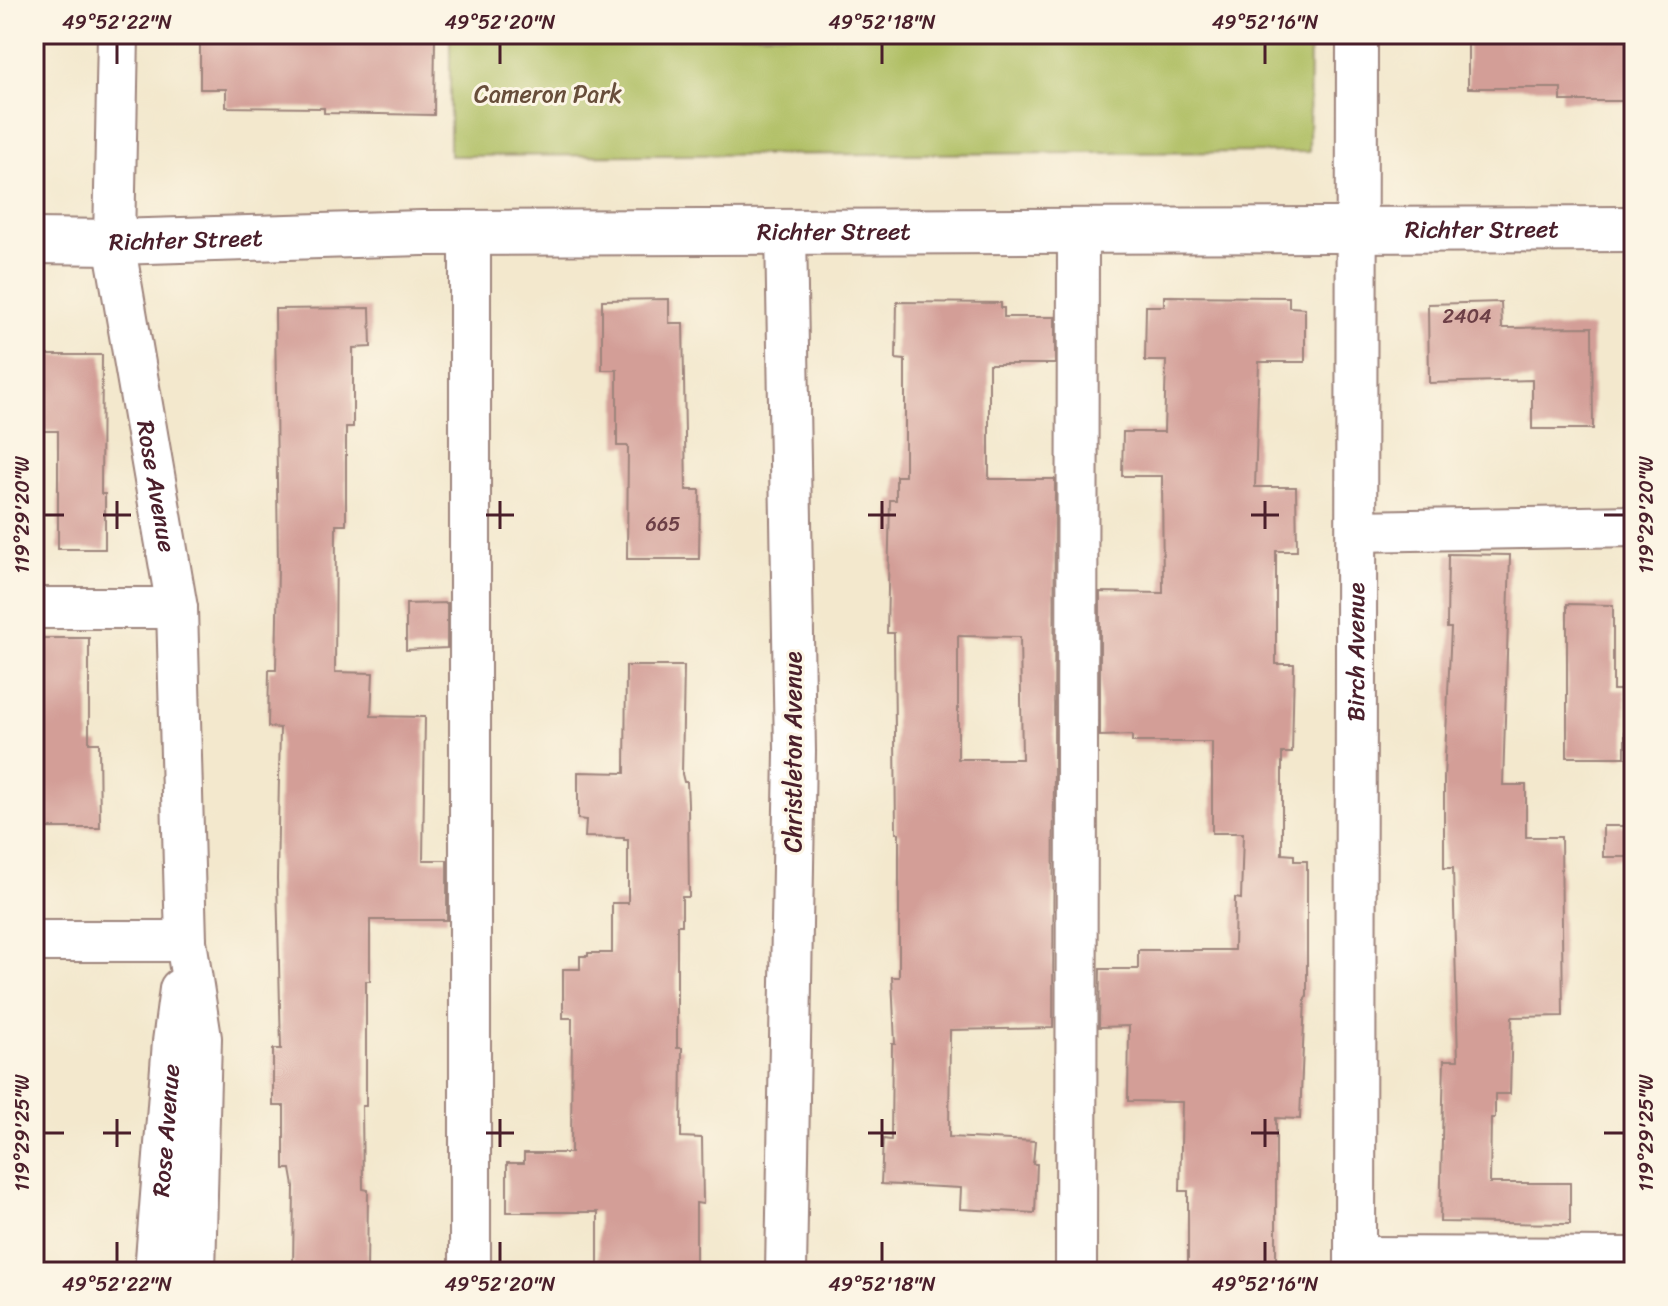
<svg xmlns="http://www.w3.org/2000/svg" width="1668" height="1306" viewBox="0 0 1668 1306" font-family="Sriracha,sans-serif">
  <style>
    .green { fill: #adbd60; stroke: #7c6e46; stroke-width: 2 }
    .building { fill: #d39e97; fill-rule: evenodd }
    .lines { fill: none; stroke-linecap: round; stroke-linejoin: round }
    .minor-casing { stroke: #9e847c; stroke-width: 44 }
    .major-casing { stroke: #9e847c; stroke-width: 48 }
    .minor { stroke: #fff; stroke-width: 40 }
    .major { stroke: #fff; stroke-width: 44 }
    .ticks { fill: none; stroke: #4a1f2b; stroke-width: 3 }
    .labels { text-anchor: middle; dominant-baseline: central; stroke-width: 6; stroke-linejoin: round; paint-order: stroke }
    .number-label { font-size: 20px; fill: #6c3f46 }
    .park-label { font-size: 24px; fill: #684e3b; stroke: #fcf5e5 }
    .street-label { font-size: 24px; fill: #4a1f2b; stroke: #fcf5e5 }
    .neatline { fill: none; stroke: #4a1f2b; stroke-width: 3 }
    .ticks-label { font-size: 20px; text-anchor: middle; fill: #4a1f2b }
  </style>
  <rect width="100%" height="100%" fill="#fcf5e5"/>
  <filter id="ink" filterUnits="userSpaceOnUse"><feTurbulence type="fractalNoise" baseFrequency=".0125" numOctaves="2"/><feDisplacementMap in="SourceGraphic" scale="16" xChannelSelector="R" yChannelSelector="G"/><feConvolveMatrix kernelMatrix="1 2 1 2 8 2 1 2 1" color-interpolation-filters="sRGB"/></filter>
  <filter id="wash" filterUnits="userSpaceOnUse"><feTurbulence type="fractalNoise" baseFrequency=".006" numOctaves="4" result="noise"/><feDisplacementMap in="SourceGraphic" scale="32" xChannelSelector="R" yChannelSelector="G"/><feGaussianBlur stdDeviation="1.8" result="paint"/><feColorMatrix in="noise" values="0 0 0 0 0 0 0 0 0 0 0 0 0 0 0 0 0 1.4 0 .05"/><feComposite in="paint" operator="in"/></filter>
  <g filter="url(#wash)">
    <rect width="100%" height="100%" fill="#f3e8cd"/>
    <polygon class="green" points="450,34 1310,34 1309,152 450,156"/>
    <g id="blocks">
      <g class="building">
        <polygon points="200,34 435,35 434,115 324,113 324,108 226,107 226,89 200,89"/>
        <polygon points="1468,34 1634,34 1634,101 1561,101 1561,88 1468,88"/>
        <polygon points="1164,296 1289,297 1289,307 1305,308 1305,362 1259,362 1255,487 1296,487 1297,551 1276,551 1276,664 1294,664 1292,753 1282,753 1282,854 1294,855 1294,861 1307,861 1307,997 1305,998 1300,1119 1276,1118 1276,1272 1188,1272 1188,1191 1180,1191 1182,1102 1128,1101 1129,1026 1099,1027 1100,969 1138,969 1138,950 1234,950 1235,898 1241,899 1243,833 1212,833 1212,742 1132,742 1132,735 1100,736 1100,592 1163,593 1162,476 1122,476 1123,432 1164,432 1166,361 1145,361 1146,306 1164,306"/>
        <polygon points="669,299 669,323 683,323 686,490 700,490 699,559 627,559 628,446 617,446 617,370 602,370 602,300"/>
        <path d="M897 302 1001 303V308H1004V317H1055V364H989V479H1055L1053 1028 950 1030 949 1137 1035 1141 1033 1164H1037L1035 1213 960 1209 961 1188 881 1184 883 1139 891 1140 892 1044H895L892 977H899V833H896L894 633H887L890 500H896V476H905V360L896 359ZM958 636 1020 637 1022 759H958Z"/>
        <polygon points="1501,302 1502,328 1592,327 1593,429 1532,429 1532,380 1429,383 1428,304"/>
        <polygon points="370,308 371,347 353,348 353,427 346,427 346,525 336,525 335,672 373,673 371,716 425,717 423,860 447,860 447,920 370,920 370,981 366,981 366,1106 362,1106 363,1189 368,1190 367,1272 293,1272 294,1186 291,1169 284,1169 284,1106 273,1106 273,1049 281,1049 277,879 280,728 268,727 269,670 276,670 278,568 275,309"/>
        <polygon points="34,355 102,355 101,494 105,494 105,549 58,549 58,431 34,431"/>
        <polygon points="1448,554 1510,555 1503,785 1526,785 1526,837 1561,837 1563,1016 1512,1017 1510,1094 1495,1094 1495,1118 1491,1118 1490,1183 1570,1183 1570,1224 1440,1222 1444,1060 1458,1060 1453,868 1444,868 1444,779 1451,628 1447,628"/>
        <polygon points="447,603 447,648 406,650 406,604"/>
        <polygon points="1567,604 1613,605 1613,690 1625,690 1625,757 1567,757"/>
        <polygon points="34,638 89,638 89,743 99,743 100,828 34,828"/>
        <polygon points="626,666 684,666 682,774 684,782 687,782 688,804 689,897 682,897 682,925 677,925 677,1048 682,1048 681,1137 702,1138 703,1204 696,1203 696,1272 598,1272 598,1212 507,1212 507,1163 524,1163 524,1153 571,1153 572,1018 563,1018 563,969 580,969 580,956 588,956 588,953 612,953 612,903 628,903 628,840 624,840 624,838 585,837 586,820 578,819 578,772 625,773"/>
        <rect x="1603" y="826" width="31" height="31"/>
      </g>
    </g>
  </g>
  <g filter="url(#ink)">
    <use href="#blocks" fill-opacity="0" stroke="#9e847c" stroke-width="2"/>
    <g class="lines">
      <defs>
        <g id="minor">
          <path id="s1" d="M118 34 114 242 177 608 186 941 201 1038 195 1272"/>
          <polyline points="786,231 795,751 786,1272"/>
          <polyline points="470,233 470,1272"/>
          <polyline points="1357,531 1634,526"/>
          <polyline points="34,608 177,608"/>
          <polyline points="34,941 186,941"/>
          <polyline points="1355,1257 1634,1258"/>
          <path id="s2" d="M155 1272 173 1042 180 989"/>
          <polyline points="1076,1272 1078,231"/>
          <path id="s3" d="M1355 1272 1357 34"/>
        </g>
        <g id="major">
          <path id="s4" d="M34 241 114 242 422 233 1634 229"/>
        </g>
      </defs>
      <use href="#minor" class="minor-casing"/>
      <use href="#major" class="major-casing"/>
      <use href="#minor" class="minor"/>
      <use href="#major" class="major"/>
    </g>
  </g>
  <path class="ticks" d="M117 44V64M500 44V64M882 44V64M1265 44V64M117 501V529M500 501V529M882 501V529M1265 501V529M44 515H64M103 515H131M486 515H514M868 515H896M1251 515H1279M1604 515H1624M117 1119V1147M500 1119V1147M882 1119V1147M1265 1119V1147M44 1133H64M103 1133H131M486 1133H514M868 1133H896M1251 1133H1279M1604 1133H1624M117 1242V1262M500 1242V1262M882 1242V1262M1265 1242V1262"/>
  <g class="labels">
    <g class="number-label">
      <text x="1467" y="316">2404</text>
      <text x="663" y="524">665</text>
    </g>
    <g class="park-label">
      <text x="548" y="94">Cameron Park</text>
    </g>
    <g class="street-label">
      <text stroke="none"><textPath href="#s4" startOffset="1448">Richter Street</textPath></text>
      <text stroke="none"><textPath href="#s4" startOffset="800">Richter Street</textPath></text>
      <text stroke="none"><textPath href="#s4" startOffset="152">Richter Street</textPath></text>
      <text stroke="none"><textPath href="#s1" startOffset="456">Rose Avenue</textPath></text>
      <text stroke="none"><textPath href="#s3" startOffset="620">Birch Avenue</textPath></text>
      <text transform="translate(793 752) rotate(-90)">Christleton Avenue</text>
      <text stroke="none"><textPath href="#s2" startOffset="142">Rose Avenue</textPath></text>
    </g>
  </g>
  <rect width="1668" height="1306" fill="none" stroke="#fcf5e5" stroke-width="88"/>
  <rect x="44" y="44" width="1580" height="1218" class="neatline"/>
  <g class="ticks-label">
    <text x="117" y="29">49°52'22"N</text>
    <text x="500" y="29">49°52'20"N</text>
    <text x="882" y="29">49°52'18"N</text>
    <text x="1265" y="29">49°52'16"N</text>
    <text transform="translate(1646 515) rotate(-90)" y="7">119°29'20"W</text>
    <text transform="translate(22 515) rotate(-90)" y="7">119°29'20"W</text>
    <text transform="translate(1646 1133) rotate(-90)" y="7">119°29'25"W</text>
    <text transform="translate(22 1133) rotate(-90)" y="7">119°29'25"W</text>
    <text x="117" y="1291">49°52'22"N</text>
    <text x="500" y="1291">49°52'20"N</text>
    <text x="882" y="1291">49°52'18"N</text>
    <text x="1265" y="1291">49°52'16"N</text>
  </g>
</svg>
